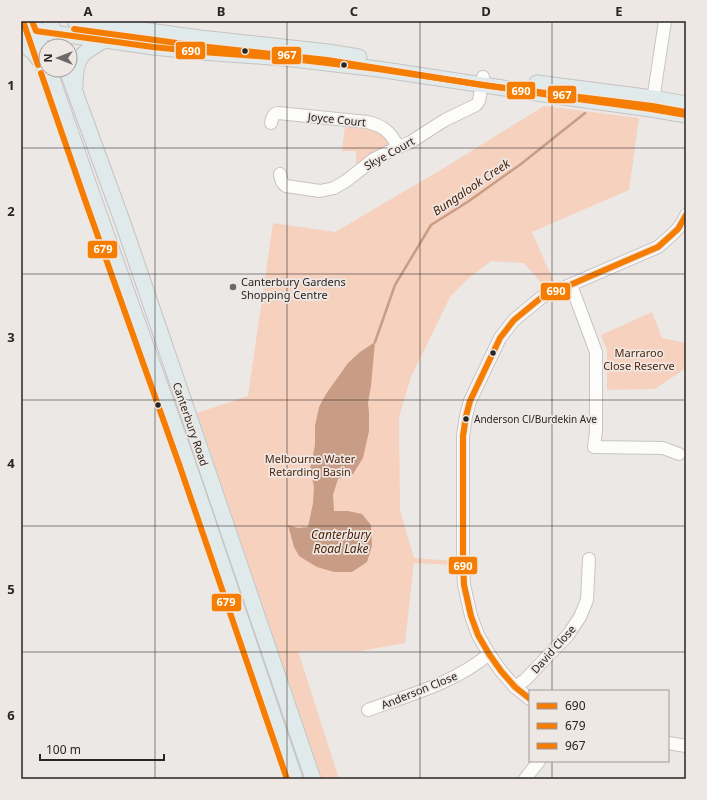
<svg xmlns="http://www.w3.org/2000/svg" width="707" height="800" viewBox="0 0 707 800" font-family="'Noto Sans',sans-serif">
  <style>
    .green { fill: #f5d1be }
    .water { fill: #c99d85 }
    .lines { fill: none; stroke-linecap: round; stroke-linejoin: round }
    .stream { stroke: #c99d85; stroke-width: 2.5 }
    .minor-casing { stroke: #c8c4c3; stroke-width: 14 }
    .major-casing { stroke: #c5c3c2; stroke-width: 17 }
    .minor { stroke: #fcfcfb; stroke-width: 12 }
    .major { stroke: #e1eaea; stroke-width: 15 }
    .bus-1-casing { stroke: #efe7e3; stroke-width: 9 }
    .bus-2-casing { stroke: #efe7e3; stroke-width: 9 }
    .bus-3-casing { stroke: #efe7e3; stroke-width: 9 }
    .bus-1 { stroke: #f47d02; stroke-width: 6 }
    .bus-2 { stroke: #f47d02; stroke-width: 6 }
    .bus-3 { stroke: #f47d02; stroke-width: 6 }
    .grid { fill: none; stroke: #282524; stroke-width: 1; stroke-opacity: 0.55 }
    .bus-dot { fill: #282524; stroke: #efe7e3; stroke-width: 1.5 }
    .poi-dot { fill: #6d6968; stroke: #efe7e3; stroke-width: 1.5 }
    .labels { text-anchor: middle; dominant-baseline: central; stroke-width: 3.5; stroke-linejoin: round; paint-order: stroke }
    .bus-label { font-size: 10px; fill: #282524; stroke: #efe7e3; text-anchor: start }
    .street-label { font-size: 11px; fill: #282524; stroke: #efe7e3 }
    .poi-label { font-size: 11px; fill: #282524; stroke: #efe7e3; text-anchor: start }
    .park-label { font-size: 11px; fill: #50270d; stroke: #efe7e3 }
    .water-label { font-size: 12px; font-style: italic; fill: #471e04; stroke: #efe7e3 }
    .line-badge { stroke: #efe7e3; stroke-width: 1.5 }
    .badge-label { font-size: 11px; text-anchor: middle; font-weight: bold; fill: #fff }
    .neatline { fill: none; stroke: #282524; stroke-width: 1.5 }
    .grid-label { font-size: 13px; text-anchor: middle; font-weight: bold; fill: #282524 }
  </style>
  <rect width="100%" height="100%" fill="#ece8e6"/>
  <g class="green">
    <polygon points="544,106 639,118 629,190 532,232 554,282 544,286 524,263 491,261 470,277 450,297 411,377 399,417 400,510 414,558 453,561 453,565 414,563 405,643 360,651 298,651 339,779 322,779 197,413 248,396 273,223 335,232 444,168"/>
    <polygon points="345,126 365,128 381,132 390,145 356,165 356,151 342,151"/>
    <polygon points="652,312 662,338 686,343 686,368 655,389 607,390 607,350 601,335"/>
  </g>
  <polygon class="water" points="375,342 371,386 368,403 369,412 369,431 363,458 353,474 338,479 333,495 334,511 348,511 362,514 371,525 372,546 367,562 352,572 334,572 317,567 307,561 299,556 294,547 288,525 298,528 308,527 313,503 314,487 310,469 315,445 315,426 319,407 326,394 348,363 360,352"/>
  <g class="lines">
    <polyline class="stream" points="375,342 395,285 431,225 469,201 521,164 585,113"/>
    <defs>
      <g id="minor">
        <polyline points="652,107 665,21"/>
        <path d="M271 123C272 118 273 114 278 113L367 122C382 125 391 132 398 147"/>
        <path d="M280 174C281 179 281 183 286 186L320 191 334 188 346 181 374 159 398 147 409 143 445 120 476 105 479 101 483 77"/>
        <polyline points="571,285 596,352 596,431 594,447 663,448 679,454"/>
        <polyline points="515,687 525,680 568,635 580,617 587,600 589,559"/>
        <path d="M530 699 515 687 501 671 489 654 478 635 471 616 464 585 463 564V436L466 416 470 401 500 338 514 320 542 297 658 247C668 238 681 229 686 215"/>
        <path d="M368 710C409 695 455 683 489 654"/>
        <polyline points="668,743 686,746"/>
        <polyline points="525,779 539,761"/>
      </g>
      <g id="major">
        <polyline points="50,21 59,46"/>
        <polyline points="75,21 200,38 328,52 359,57"/>
        <polyline points="34,24 46,62"/>
        <polyline points="21,29 105,40 153,47 202,52 284,58 378,69 556,96 651,109 686,115"/>
        <polyline points="21,42 34,53 44,66"/>
        <polyline points="49,70 93,197 145,343 187,461 295,779"/>
        <polyline points="67,70 124,226 313,779"/>
        <polyline points="537,83 653,98 686,104"/>
        <path d="M75 86C75 57 81 53 105 40"/>
      </g>
    </defs>
    <use href="#minor" class="minor-casing"/>
    <use href="#major" class="major-casing"/>
    <use href="#minor" class="minor"/>
    <use href="#major" class="major"/>
    <defs>
      <g id="bus-1">
        <polyline points="32,21 36,31 153,47 202,52 284,58 378,69 556,96 651,109 686,115"/>
        <polyline points="530,699 515,687 501,671 489,654 478,635 471,616 464,585 463,564 463,436 466,416 470,401 500,338 514,320 542,297 658,247 678,229 686,215"/>
      </g>
      <g id="bus-2">
        <polyline points="24,24 38,65"/>
        <polyline points="41,73 85,200 179,464 287,779"/>
      </g>
      <polyline id="bus-3" points="74,29 199,46 327,60 482,85 652,106 685,112"/>
    </defs>
    <use href="#bus-1" class="bus-1-casing"/>
    <use href="#bus-2" class="bus-2-casing"/>
    <use href="#bus-3" class="bus-3-casing"/>
    <use href="#bus-1" class="bus-1"/>
    <use href="#bus-2" class="bus-2"/>
    <use href="#bus-3" class="bus-3"/>
  </g>
  <path class="grid" d="M155 21V779M287 21V779M420 21V779M552 21V691M21 148H686M21 274H686M21 400H686M21 526H686M21 652H686M552 761V779"/>
  <g class="bus-dot">
    <circle cx="245" cy="51" r="3.5"/>
    <circle cx="344" cy="65" r="3.5"/>
    <circle cx="493" cy="353" r="3.5"/>
    <circle cx="158" cy="405" r="3.5"/>
    <circle cx="466" cy="419" r="3.5"/>
  </g>
  <circle class="poi-dot" cx="233" cy="287" r="4"/>
  <g class="labels">
    <g class="bus-label">
      <text x="474" y="419">Anderson Cl/Burdekin Ave</text>
    </g>
    <g class="street-label">
      <text transform="translate(337 119) rotate(6)">Joyce Court</text>
      <text transform="translate(389 153) rotate(-29)">Skye Court</text>
      <text transform="translate(191 424) rotate(71)">Canterbury Road</text>
      <text transform="translate(553 649) rotate(-48)">David Close</text>
      <text transform="translate(419 690) rotate(-22)">Anderson Close</text>
    </g>
    <g class="poi-label">
      <text x="241" y="281">Canterbury Gardens<tspan x="241" dy="13">Shopping Centre</tspan></text>
    </g>
    <g class="park-label">
      <text x="639" y="352">Marraroo<tspan x="639" dy="13">Close Reserve</tspan></text>
      <text x="310" y="458">Melbourne Water<tspan x="310" dy="13">Retarding Basin</tspan></text>
    </g>
    <g class="water-label">
      <text transform="translate(471 187) rotate(-34)">Bungalook Creek</text>
      <text x="341" y="534">Canterbury<tspan x="341" dy="14">Road Lake</tspan></text>
    </g>
  </g>
  <g class="line-badge">
    <rect x="175" y="41" width="31" height="19" rx="4" fill="#f47d02"/>
    <rect x="271" y="46" width="31" height="19" rx="4" fill="#f47d02"/>
    <rect x="506" y="81" width="30" height="19" rx="4" fill="#f47d02"/>
    <rect x="547" y="85" width="30" height="19" rx="4" fill="#f47d02"/>
    <rect x="87" y="240" width="31" height="19" rx="4" fill="#f47d02"/>
    <rect x="540" y="282" width="31" height="19" rx="4" fill="#f47d02"/>
    <rect x="448" y="556" width="30" height="19" rx="4" fill="#f47d02"/>
    <rect x="211" y="593" width="31" height="19" rx="4" fill="#f47d02"/>
  </g>
  <g class="badge-label">
    <text x="191" y="55">690</text>
    <text x="287" y="59">967</text>
    <text x="521" y="95">690</text>
    <text x="562" y="99">967</text>
    <text x="103" y="253">679</text>
    <text x="556" y="295">690</text>
    <text x="463" y="570">690</text>
    <text x="226" y="606">679</text>
  </g>
  <rect width="707" height="800" fill="none" stroke="#efe7e3" stroke-width="44"/>
  <rect x="529" y="690" width="140" height="72" fill="#efe7e3" stroke="#9f9997"/>
  <rect x="537" y="703" width="20" height="6" fill="#f47d02" stroke="#9f9997"/>
  <text x="565" y="710" font-size="12" fill="#282524">690</text>
  <rect x="537" y="723" width="20" height="6" fill="#f47d02" stroke="#9f9997"/>
  <text x="565" y="730" font-size="12" fill="#282524">679</text>
  <rect x="537" y="743" width="20" height="6" fill="#f47d02" stroke="#9f9997"/>
  <text x="565" y="750" font-size="12" fill="#282524">967</text>
  <g transform="translate(58 58) rotate(270)"><circle r="19" fill="#efe7e3" stroke="#9f9997"/>
  <path d="M0-3L7 15L0 10L-7 15Z" fill="#6d6968"/>
  <text y="-6" font-size="11" font-weight="bold" text-anchor="middle" fill="#282524">N</text>
  </g>
  <path d="M40 754v6h124v-6" fill="none" stroke="#282524" stroke-width="2"/>
  <text x="46" y="754" font-size="12" fill="#282524" stroke="#efe7e3" stroke-width="3" paint-order="stroke">100 m</text>
  <rect x="22" y="22" width="663" height="756" class="neatline"/>
  <g class="grid-label">
    <text x="88" y="16">A</text>
    <text x="221" y="16">B</text>
    <text x="354" y="16">C</text>
    <text x="486" y="16">D</text>
    <text x="619" y="16">E</text>
    <text x="11" y="90">1</text>
    <text x="11" y="216">2</text>
    <text x="11" y="342">3</text>
    <text x="11" y="468">4</text>
    <text x="11" y="594">5</text>
    <text x="11" y="720">6</text>
  </g>
</svg>
